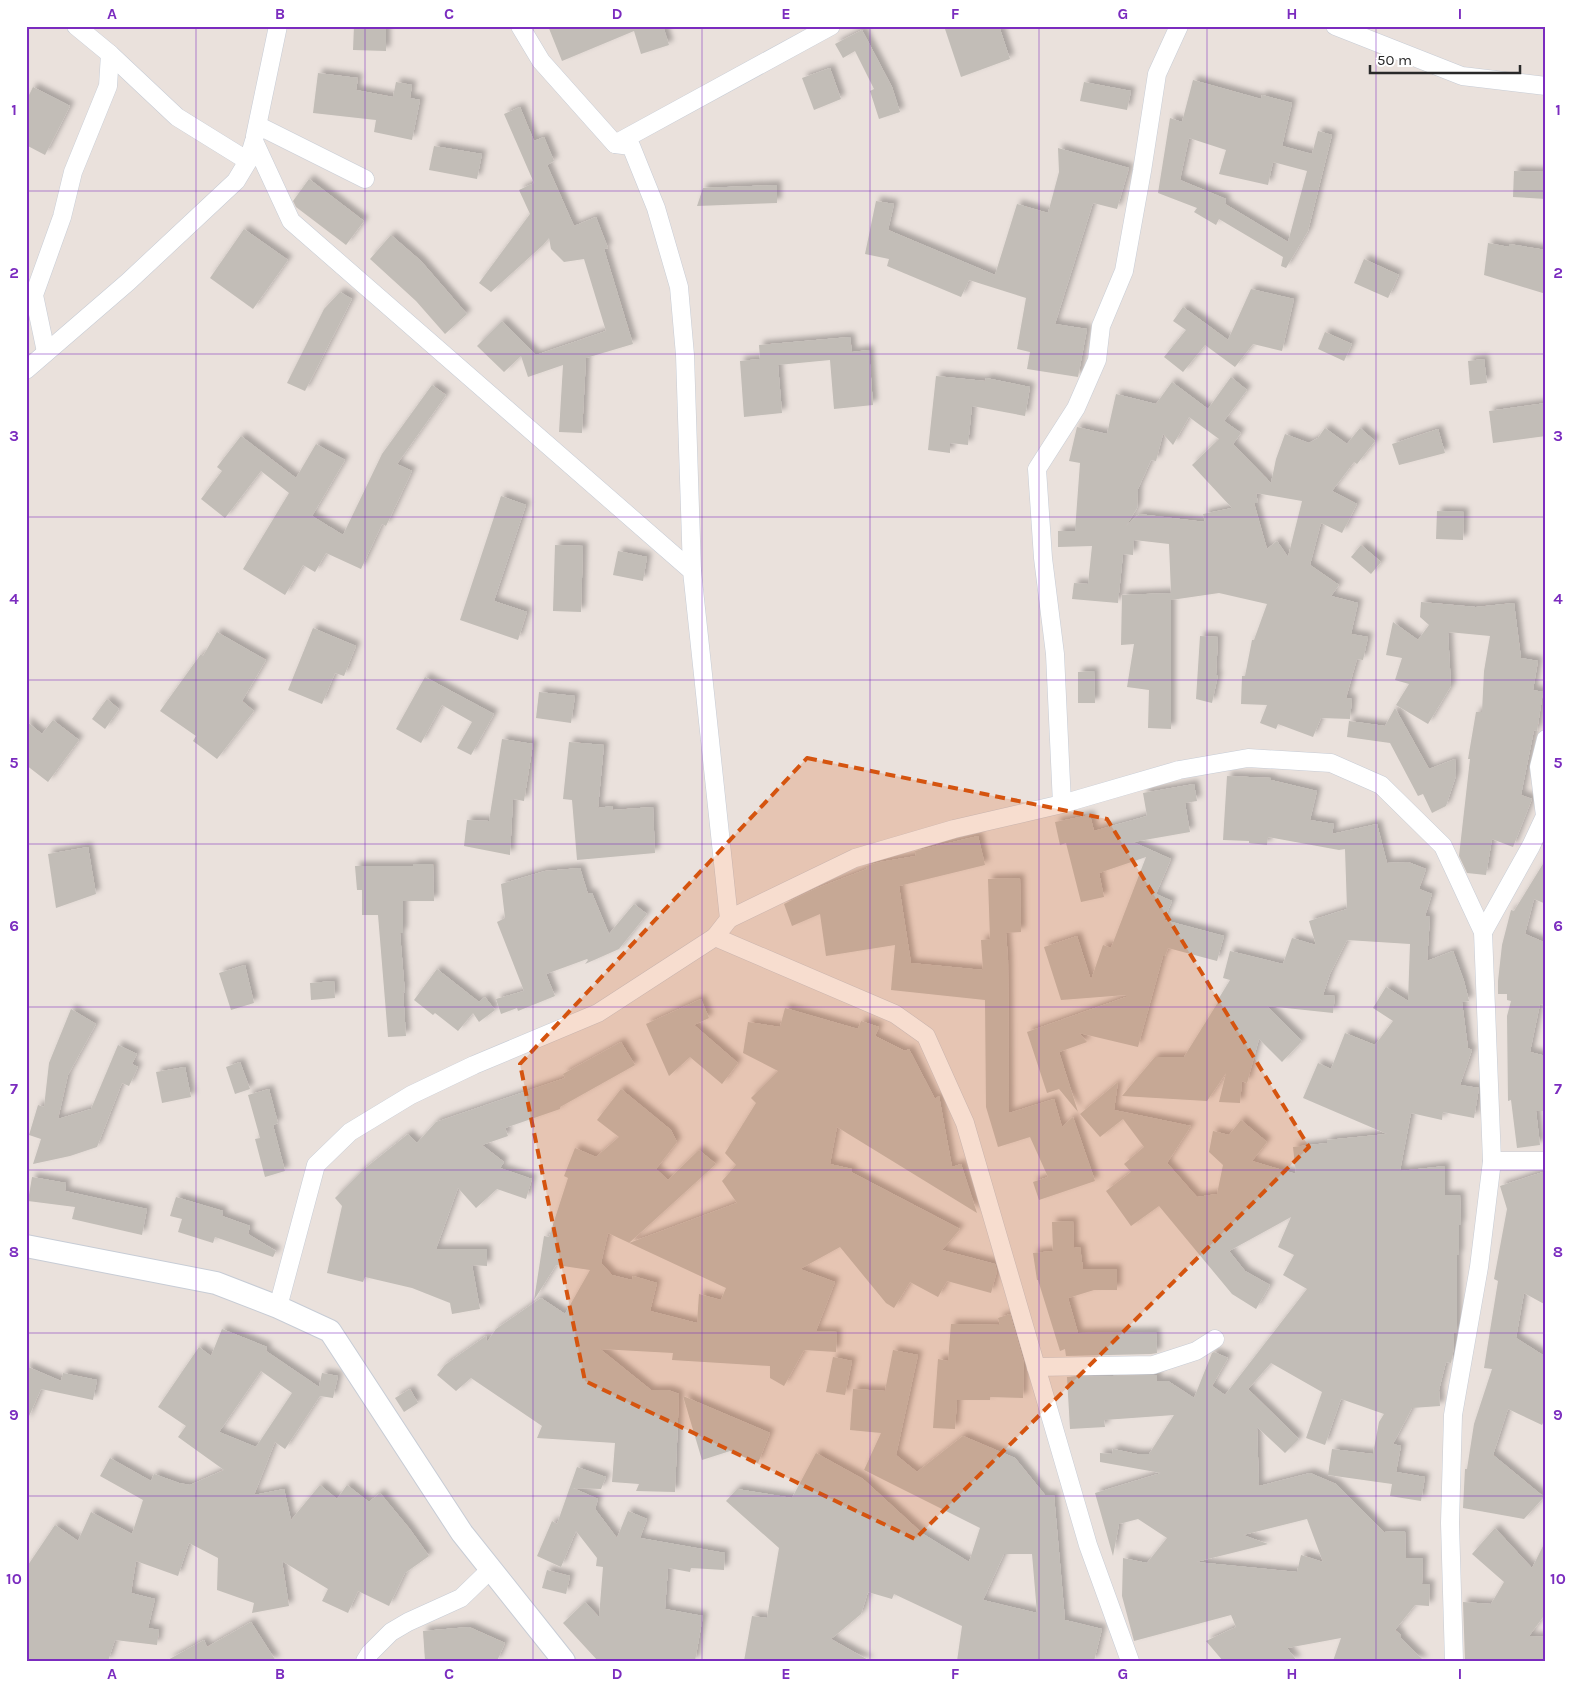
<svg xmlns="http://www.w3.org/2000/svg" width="1572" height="1687" viewBox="0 0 1572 1687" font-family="Karla,sans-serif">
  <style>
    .building { fill: #c2bdb7; fill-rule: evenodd; filter: url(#shadow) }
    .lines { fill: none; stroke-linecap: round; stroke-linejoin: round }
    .minor-casing { stroke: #c7ccd5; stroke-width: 19 }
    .tertiary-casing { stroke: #c7ccd5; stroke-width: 24 }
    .minor { stroke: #fff; stroke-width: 18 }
    .tertiary { stroke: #fff; stroke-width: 22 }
    .marked { fill: #d5540f; fill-opacity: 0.2; stroke: #d5540f; stroke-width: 4; stroke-dasharray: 10 6; stroke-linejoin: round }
    .grid { fill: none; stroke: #7b2cbf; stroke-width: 1; stroke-opacity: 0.55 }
    .neatline { fill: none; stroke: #7b2cbf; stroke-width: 2 }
    .grid-label { font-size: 16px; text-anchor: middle; font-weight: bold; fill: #7b2cbf }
  </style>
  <defs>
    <filter id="shadow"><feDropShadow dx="4.5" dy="-4.5" stdDeviation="2.5" flood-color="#0004"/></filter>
  </defs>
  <rect width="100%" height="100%" fill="#eae1dc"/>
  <g class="building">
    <polygon points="354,26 386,26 386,51 353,50"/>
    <polygon points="548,26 663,26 669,45 641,54 634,31 562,61"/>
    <polygon points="944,26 999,26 1010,59 961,77"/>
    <polygon points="862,30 892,87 900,112 879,119 870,91 874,89 855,51 843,58 835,44"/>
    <polygon points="830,68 841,99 814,110 802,78"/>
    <polygon points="318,73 358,78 356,90 393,97 396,82 412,85 410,98 420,100 412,140 374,132 376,120 313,113"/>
    <path d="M1193 80 1261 99 1262 95 1292 103 1282 146 1312 154 1318 131 1332 135 1308 231 1286 268 1281 266 1283 257 1219 219 1216 225 1194 212 1197 208 1158 193 1170 118 1182 122ZM1189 138 1226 150 1219 174 1268 185 1273 162 1307 171 1288 242 1225 204 1226 199 1180 180Z"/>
    <polygon points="1084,82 1131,91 1127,110 1080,101"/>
    <polygon points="33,87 70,106 45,155 26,145 26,101"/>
    <polygon points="520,107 534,141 544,137 554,161 547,165 574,226 596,217 608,248 604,249 633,344 586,358 582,433 559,432 563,365 528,377 521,356 504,372 477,346 502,321 536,355 606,331 584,259 564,262 551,249 549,238 543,245 491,292 479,283 530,214 519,190 534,183 504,114"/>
    <polygon points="434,146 482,154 477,179 429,170"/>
    <polygon points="1058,148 1129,168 1117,209 1093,203 1055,324 1087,329 1078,377 1027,369 1030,352 1017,349 1026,298 969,280 961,297 887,266 889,259 865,254 876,201 894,204 888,230 995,275 1017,204 1048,213 1059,172"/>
    <polygon points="1514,171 1546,172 1546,199 1513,197"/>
    <polygon points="309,179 364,221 346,245 296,207 293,201"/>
    <polygon points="777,185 777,203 697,206 703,188"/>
    <polygon points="244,229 288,260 253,309 210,278"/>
    <polygon points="391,235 421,261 467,314 445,334 416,301 370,259"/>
    <polygon points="1488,243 1509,247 1509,244 1546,250 1546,294 1484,275"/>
    <polygon points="1364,259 1399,275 1388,298 1354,283"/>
    <polygon points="1251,289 1294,299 1282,351 1253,344 1235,367 1205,345 1183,372 1164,357 1186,330 1173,321 1183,307 1228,340"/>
    <polygon points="340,292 352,299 305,391 287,383 324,309"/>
    <polygon points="1325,332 1352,344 1344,361 1318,349"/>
    <polygon points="850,337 852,352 869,350 873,405 834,409 830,360 778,365 782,413 744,417 740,361 760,359 759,345"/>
    <polygon points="1484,359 1487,383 1470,385 1468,361"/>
    <polygon points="936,376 985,381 986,378 1030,387 1025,416 972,406 968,445 950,443 950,453 928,450"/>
    <path d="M1231 377 1247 390 1224 421 1241 433 1233 444 1271 483 1276 459 1285 434 1309 443 1318 438 1325 428 1347 444 1360 428 1375 441 1357 464 1354 462 1332 491 1357 504 1342 533 1321 523 1310 565 1339 585 1331 596 1358 603 1351 634 1368 637 1363 660 1357 659 1346 698 1352 699 1350 719 1321 718 1313 737 1278 724 1276 729 1260 723 1267 705 1241 704 1242 676H1245L1252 640H1254L1267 604 1219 593 1171 600V729L1148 728 1149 690 1127 687 1134 644 1121 645 1122 595 1171 593 1169 544 1134 540 1133 555 1123 554 1118 603 1072 599 1074 583 1088 584 1092 546 1058 547V531H1075L1080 463 1069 461 1077 427 1107 434 1116 394 1156 404 1172 382 1208 409ZM1189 417 1219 439 1192 465 1232 508 1203 514 1205 522 1139 514 1126 526 1137 508 1138 489 1151 460 1156 461 1163 434 1173 445ZM1256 493 1302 501 1288 557 1277 541 1267 549 1254 503H1258Z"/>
    <polygon points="432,385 446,395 397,464 412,471 386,526 382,524 361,569 326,553 315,572 303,565 285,595 243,569 289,493 261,471 225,518 201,499 222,471 217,467 241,436 296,478 316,444 345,460 312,516 343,535 382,454"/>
    <polygon points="1546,403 1546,436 1493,443 1489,411"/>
    <polygon points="1438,429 1445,453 1399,465 1392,444"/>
    <polygon points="501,496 526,505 494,601 527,612 518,640 460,620"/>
    <polygon points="1437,511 1464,512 1463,540 1436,539"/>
    <polygon points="555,545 583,546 581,612 553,611"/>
    <polygon points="1361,545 1381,562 1371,574 1351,557"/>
    <polygon points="618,551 647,557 643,581 613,575"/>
    <polygon points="1421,602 1476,607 1514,603 1521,658 1538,661 1533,690 1543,692 1537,731 1534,730 1521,795 1532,799 1513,847 1492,839 1486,875 1467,873 1459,856 1470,759 1468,759 1476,712 1482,712 1484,671 1490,636 1448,632 1451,686 1428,724 1396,705 1409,684 1395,680 1402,658 1386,655 1393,622 1418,640 1429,625 1420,617"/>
    <polygon points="313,628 356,646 344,676 335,673 322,704 288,690"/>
    <polygon points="217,632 266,660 242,701 254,711 217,759 193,741 196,736 160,711 201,654 203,656"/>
    <polygon points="1200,636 1218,637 1216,675 1218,675 1212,703 1196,699"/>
    <polygon points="1094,671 1095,703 1078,703 1078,672"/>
    <polygon points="425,677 494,714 471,755 457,748 472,722 442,705 421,743 396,729"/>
    <polygon points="539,692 575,696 571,723 536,718"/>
    <polygon points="107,699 119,709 105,729 92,719"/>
    <polygon points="1395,708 1429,769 1455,759 1456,776 1446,806 1432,813 1423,794 1418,796 1390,743 1347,737 1349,721 1385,726"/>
    <polygon points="53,720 79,740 48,782 26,765 26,721 42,734"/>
    <polygon points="502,739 533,744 524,801 513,799 510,855 464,846 467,820 489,821"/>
    <polygon points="569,742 604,745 598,808 612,806 613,810 653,807 655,853 577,860 572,800 563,799"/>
    <path d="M1227 776 1271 778V780L1317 791 1310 820 1334 824 1332 834 1377 824 1387 863 1408 862 1426 869 1419 889 1432 894 1425 916 1430 917 1427 961 1453 951 1464 981 1469 1001 1462 1002 1468 1048 1472 1050 1460 1085 1479 1088 1474 1118 1443 1112 1442 1120 1411 1113 1400 1171 1445 1166V1195H1460L1461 1225H1459V1255H1457V1333L1454 1332V1347L1451 1363 1446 1362 1439 1390 1440 1406 1412 1408 1393 1444 1401 1446 1396 1472 1425 1477 1421 1501 1390 1496 1392 1484 1328 1475 1332 1449 1373 1454 1379 1422 1384 1414 1341 1399 1325 1445 1306 1438 1322 1392 1271 1363 1248 1389 1299 1439 1285 1453 1257 1427 1259 1486 1310 1473 1336 1484 1384 1532 1405 1531 1406 1558H1423L1422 1584H1430L1429 1606 1415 1605 1395 1630 1401 1635 1400 1637 1424 1661H1333L1341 1638 1287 1648 1297 1661H1223L1206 1641 1236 1627 1231 1615 1134 1641 1122 1596 1123 1558 1147 1563 1167 1538 1138 1519 1119 1524 1113 1556 1095 1493 1161 1473 1100 1462V1453L1112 1454 1113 1449 1137 1454H1149L1174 1415 1104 1420 1105 1427 1070 1429 1067 1377 1157 1375V1381H1168L1194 1398 1212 1353 1214 1352 1228 1358 1212 1386 1225 1395 1307 1289 1283 1275 1294 1255 1278 1247 1291 1217 1229 1251 1245 1271 1270 1285 1256 1309 1232 1294 1159 1206 1131 1226 1106 1191 1131 1172 1124 1164 1144 1147 1123 1119 1100 1137 1080 1114 1118 1082 1114 1110 1191 1126 1167 1163 1197 1197 1217 1194 1223 1165 1209 1152 1213 1131 1229 1135 1241 1120 1267 1142 1252 1161 1296 1174 1293 1147 1327 1143V1140L1387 1134 1303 1098 1318 1063 1331 1069 1345 1033 1375 1045 1393 1021 1373 1008 1386 987 1408 1001 1410 944 1347 940 1330 974 1323 995 1335 996 1333 1013 1267 1006 1302 1041 1282 1062 1259 1039 1247 1083 1242 1081 1240 1103 1219 1102 1226 1073 1207 1101 1122 1096 1155 1057H1184L1220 999 1219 998 1230 980 1223 978 1230 951 1283 964 1292 938 1316 945 1309 921 1347 909 1345 849 1339 850 1268 837 1267 845 1249 843V841L1223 840ZM1307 1519 1323 1562 1301 1555 1297 1572 1196 1562 1268 1544 1243 1535Z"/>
    <polygon points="1194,784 1197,801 1185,803 1190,832 1133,842 1171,859 1156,894 1172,901 1164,920 1224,936 1217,961 1168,948 1165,956 1163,956 1138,1047 1079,1033 1087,1042 1059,1052 1078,1112 1059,1089 1047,1093 1027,1032 1126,997 1126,995 1061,1000 1044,947 1077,936 1091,980 1103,945 1111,948 1146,857 1099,873 1104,897 1081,902 1066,843 1060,845 1055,822 1090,815 1094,831 1147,816 1143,793"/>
    <polygon points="978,836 985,865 899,886 911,963 983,970 981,940 990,939 988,879 1020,878 1021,932 1006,933 1008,959 1009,1113 1054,1099 1062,1127 1073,1117 1095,1181 1039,1200 1033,1182 1048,1177 1030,1137 998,1147 986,1107 985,1000 891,990 895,945 826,956 820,914 792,926 784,904 815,889 867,869 866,866 880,862 916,856 915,851"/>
    <polygon points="88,847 96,894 56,908 48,854"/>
    <polygon points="1546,859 1546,904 1534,899 1525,934 1546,943 1546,1005 1540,1004 1530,1052 1546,1056 1546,1111 1536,1111 1540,1145 1517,1148 1511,1100 1508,1101 1507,1016 1511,1001 1507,1000 1507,994 1498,994 1498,981 1502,945 1511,910 1514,911"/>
    <polygon points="413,864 433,864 434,901 403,901 403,933 400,933 405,993 403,991 406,1036 388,1037 378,915 362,915 362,890 357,890 355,866 413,866"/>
    <polygon points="580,868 588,894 592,893 609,934 634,904 647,914 619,949 585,964 588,960 587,959 546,974 555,996 518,1011 517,1008 501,1014 496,999 524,991 497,922 505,918 501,884 545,871"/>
    <polygon points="245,965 254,1003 231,1010 219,973"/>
    <polygon points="437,969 479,1002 485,997 495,1010 479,1022 473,1013 458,1031 435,1013 433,1015 414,1000"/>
    <polygon points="334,981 335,998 311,1000 310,983"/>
    <polygon points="701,999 709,1018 694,1025 738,1063 722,1084 690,1057 669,1076 646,1024"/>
    <path d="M785 1008 858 1029 861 1021 879 1027 875 1036 905 1051 909 1049 935 1099 939 1096 952 1167 961 1164 977 1213 837 1127 830 1164 852 1169 851 1172 960 1229 942 1250 995 1264 997 1271 991 1293 947 1281 938 1297 910 1282 894 1308 886 1303 840 1247 800 1269 835 1282 816 1331 837 1332 836 1352 804 1350 784 1386 770 1378V1366L672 1360 673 1353 600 1349 651 1390H668L679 1394 675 1492 636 1491 639 1484 612 1482 615 1443 537 1438 542 1426 471 1378 456 1391 437 1375 445 1365 486 1336 487 1342 496 1329 541 1298 565 1314 590 1270 556 1265 534 1300 544 1236 549 1237 568 1178 564 1176 575 1148 596 1157 619 1137 597 1120 621 1089 671 1130 677 1142 656 1169 668 1180 699 1150 716 1164 629 1243 737 1203 722 1181 736 1165 725 1153 756 1103 751 1098 778 1071 743 1053 748 1022 780 1027ZM608 1233 726 1288 721 1300 699 1294 697 1323 650 1311 657 1283 633 1276 632 1280 612 1275 601 1263Z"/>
    <polygon points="71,1009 96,1024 68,1075 58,1119 91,1109 118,1045 137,1054 132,1064 138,1067 129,1086 122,1083 97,1147 70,1156 33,1164 41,1139 29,1135 38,1105 44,1107 49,1063"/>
    <polygon points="621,1042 635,1065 560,1107 560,1109 505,1128 508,1136 482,1145 504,1162 500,1168 532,1179 526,1199 497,1189 476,1208 458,1188 436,1249 487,1249 487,1266 472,1265 480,1309 452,1314 450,1303 412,1288 365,1277 363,1282 327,1273 342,1206 335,1198 363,1170 408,1134 417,1143 436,1122 565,1078 563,1074"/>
    <polygon points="240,1062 250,1089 235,1094 226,1067"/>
    <polygon points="185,1067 191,1097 162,1103 156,1072"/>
    <polygon points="269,1089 278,1123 273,1125 285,1171 265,1177 255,1139 260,1138 248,1095"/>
    <polygon points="1543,1172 1546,1172 1546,1305 1524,1293 1516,1338 1546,1357 1546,1417 1542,1425 1508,1409 1493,1455 1544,1497 1524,1519 1463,1508 1465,1469 1467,1469 1474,1424 1492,1369 1484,1368 1498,1281 1494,1279 1507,1209 1500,1186"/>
    <polygon points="32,1177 66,1183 65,1191 147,1209 142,1235 72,1219 75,1207 28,1201"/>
    <polygon points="176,1197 223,1211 222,1216 250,1226 248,1234 276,1251 273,1257 215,1237 213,1243 178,1232 182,1219 170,1216"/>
    <polygon points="1073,1221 1074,1248 1080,1247 1083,1269 1117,1269 1117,1290 1094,1290 1068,1298 1078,1333 1156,1332 1157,1353 1151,1354 1066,1356 1065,1349 1060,1351 1038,1280 1037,1280 1033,1253 1053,1251 1052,1222"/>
    <polygon points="1010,1314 1024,1363 1023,1398 990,1397 990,1400 957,1400 955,1429 933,1428 938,1359 948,1361 951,1324 1000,1325 998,1318"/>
    <path d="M222 1329 267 1347 266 1351 319 1387 322 1373 338 1376 333 1398 320 1396 285 1449 275 1442 254 1495 284 1489 291 1520 320 1485 337 1499 347 1485 369 1502 380 1493 409 1528 429 1556 405 1573 389 1606 358 1591 348 1613 322 1601 328 1589 282 1561 289 1606 252 1613 254 1603 217 1590 218 1558 189 1543 178 1576 136 1561 131 1593 155 1599 148 1628 159 1630 157 1645 115 1640 108 1661H26V1568L55 1525 78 1541 91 1512 132 1534 143 1500 100 1476 110 1458 151 1481 154 1474 179 1483 190 1485 224 1470 178 1437 186 1426 158 1407 199 1347 211 1356ZM261 1371 292 1393 256 1447 219 1432Z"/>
    <path d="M893 1350 918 1355 896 1455 917 1472 963 1436 1015 1458 1045 1495H1054L1065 1620 1102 1629 1094 1661H957L962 1626 894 1594 892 1599 868 1592 861 1614 831 1639 870 1661H744L752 1616 767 1618 779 1548 726 1501 737 1489 792 1498 816 1453 863 1479 923 1534 969 1562 980 1528 864 1470 881 1433 850 1430 853 1389 885 1391ZM1004 1554H1032L1037 1613 983 1600Z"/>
    <polygon points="833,1357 852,1361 845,1395 826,1392"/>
    <polygon points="26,1366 61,1381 63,1373 97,1380 93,1400 41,1389 26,1423"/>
    <polygon points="410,1389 418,1403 404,1412 395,1398"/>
    <polygon points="683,1396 770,1433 758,1463 730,1451 702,1460"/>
    <polygon points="577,1467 606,1477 601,1489 573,1488 598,1499 595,1509 617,1538 628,1511 647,1519 640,1538 725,1553 724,1570 691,1568 690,1572 668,1568 665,1609 703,1616 695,1661 598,1661 563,1623 585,1602 599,1617 603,1567 596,1566 597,1558 576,1531 561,1567 537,1556 552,1521 557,1524"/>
    <polygon points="1495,1528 1532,1568 1546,1540 1546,1613 1529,1636 1546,1637 1546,1652 1543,1652 1543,1661 1465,1661 1463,1602 1491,1604 1504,1582 1472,1554"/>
    <polygon points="547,1570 570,1576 566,1594 542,1588"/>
    <polygon points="251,1622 276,1661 166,1661 204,1640 207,1647"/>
    <polygon points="469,1627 505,1643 497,1661 425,1661 423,1631"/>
  </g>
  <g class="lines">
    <defs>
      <g id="minor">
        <polyline points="76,26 110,54 177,117 248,161 254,141 291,221 692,571 729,919 715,937 895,1014 926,1036 965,1123 1088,1545 1130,1661"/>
        <polyline points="520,26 541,61 615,144 631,146 656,208 679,287 685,355 692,571"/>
        <polyline points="1335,26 1462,76 1546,86"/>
        <polyline points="259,126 365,179"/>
        <polyline points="255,136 278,26"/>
        <polyline points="615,144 831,26"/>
        <polyline points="46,352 34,295 62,217 73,172 108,86 110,54"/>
        <polyline points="26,370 128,282 236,181 248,161"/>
        <polyline points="1062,804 1055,654 1043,558 1037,469 1076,408 1097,360 1101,326 1124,271 1142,171 1157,74 1179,26"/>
        <polyline points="729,919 855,858 954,829 1062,804 1179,770 1248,758 1331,763 1381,785 1443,846 1483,932 1492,1161 1479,1267 1453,1415 1450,1523 1454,1661"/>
        <polyline points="1483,932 1531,846 1545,816 1539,767 1546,739"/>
        <polyline points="1492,1161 1546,1161"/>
        <polyline points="278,1307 316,1165 350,1132 411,1095 474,1065 598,1013 715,937"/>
        <polyline points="1036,1367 1153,1365 1196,1351 1215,1339"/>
        <polyline points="365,1661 370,1653 391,1632 408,1622 461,1598 491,1569"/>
      </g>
      <polyline id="tertiary" points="26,1246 216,1283 278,1307 330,1331 462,1533 564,1661"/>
    </defs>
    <use href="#minor" class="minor-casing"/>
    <use href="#tertiary" class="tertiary-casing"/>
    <use href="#minor" class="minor"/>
    <use href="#tertiary" class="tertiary"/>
  </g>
  <path class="marked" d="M807 758 1107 819 1309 1147 915 1539 585 1381 520 1064Z"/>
  <path class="grid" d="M196 26V1661M365 26V1661M533 26V1661M702 26V1661M870 26V1661M1039 26V1661M1207 26V1661M1376 26V1661M26 191H1546M26 354H1546M26 517H1546M26 680H1546M26 844H1546M26 1007H1546M26 1170H1546M26 1333H1546M26 1496H1546"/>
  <rect width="1572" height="1687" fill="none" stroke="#ffffff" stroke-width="55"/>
  <path d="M1370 65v8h150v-8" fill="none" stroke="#292929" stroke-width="2.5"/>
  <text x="1377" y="65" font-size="15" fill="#292929" stroke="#ffffff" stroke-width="4" paint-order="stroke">50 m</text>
  <rect x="28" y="28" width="1516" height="1632" class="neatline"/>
  <g class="grid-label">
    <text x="112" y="19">A</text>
    <text x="280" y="19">B</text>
    <text x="449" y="19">C</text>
    <text x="617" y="19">D</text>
    <text x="786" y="19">E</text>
    <text x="955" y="19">F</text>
    <text x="1123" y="19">G</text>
    <text x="1292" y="19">H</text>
    <text x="1460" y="19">I</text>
    <text x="14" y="115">1</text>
    <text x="1558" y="115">1</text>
    <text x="14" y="278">2</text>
    <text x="1558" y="278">2</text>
    <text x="14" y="441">3</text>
    <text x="1558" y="441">3</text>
    <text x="14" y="604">4</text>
    <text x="1558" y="604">4</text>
    <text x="14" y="768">5</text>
    <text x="1558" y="768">5</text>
    <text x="14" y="931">6</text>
    <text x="1558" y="931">6</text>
    <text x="14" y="1094">7</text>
    <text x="1558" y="1094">7</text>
    <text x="14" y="1257">8</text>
    <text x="1558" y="1257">8</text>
    <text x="14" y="1420">9</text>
    <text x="1558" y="1420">9</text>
    <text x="14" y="1584">10</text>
    <text x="1558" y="1584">10</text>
    <text x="112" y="1679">A</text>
    <text x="280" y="1679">B</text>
    <text x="449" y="1679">C</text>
    <text x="617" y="1679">D</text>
    <text x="786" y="1679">E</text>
    <text x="955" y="1679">F</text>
    <text x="1123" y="1679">G</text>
    <text x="1292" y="1679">H</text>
    <text x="1460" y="1679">I</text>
  </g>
</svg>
